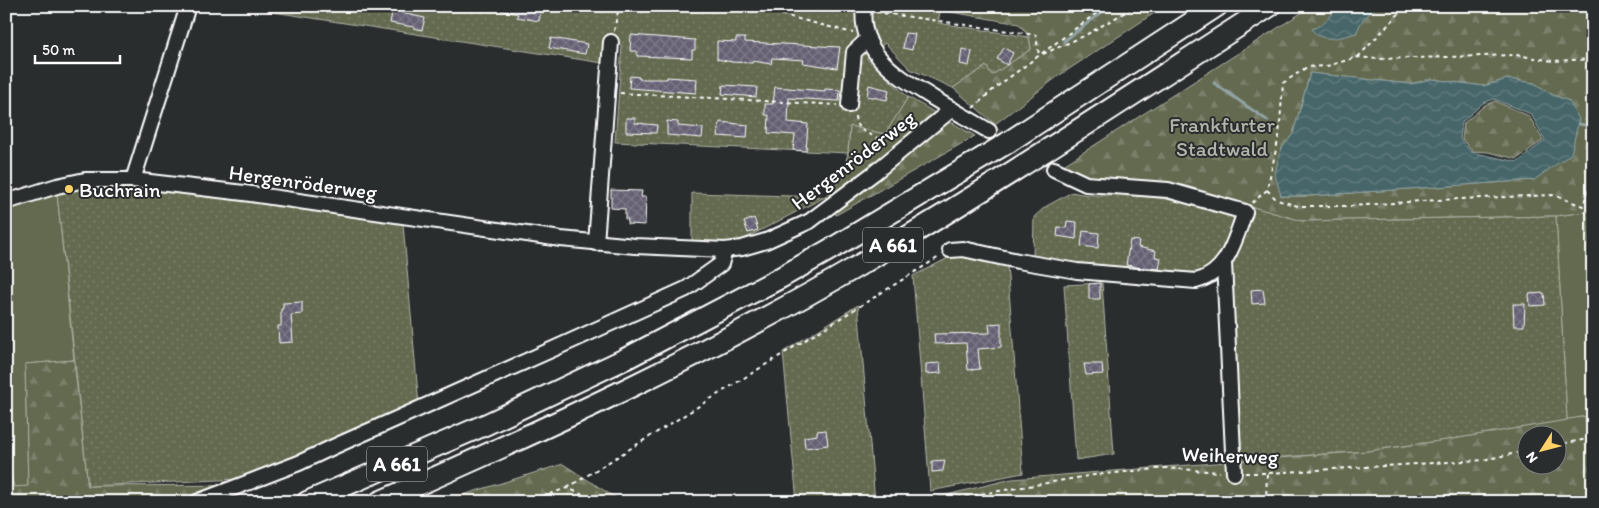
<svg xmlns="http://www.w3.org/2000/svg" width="1599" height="508" viewBox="0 0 1599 508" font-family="Itim,sans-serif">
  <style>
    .grass { fill: #636a50; stroke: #b1b4a8 }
    .forest { fill: url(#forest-firs); stroke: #b1b4a8; fill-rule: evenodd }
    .park { fill: url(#park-dots); stroke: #b1b4a8 }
    .water { fill: url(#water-waves); stroke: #91a3a5; fill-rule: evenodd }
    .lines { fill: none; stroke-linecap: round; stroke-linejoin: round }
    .stream { stroke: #91a3a5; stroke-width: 3 }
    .building { fill: url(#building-cross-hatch); stroke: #fff }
    .minor-tunnel { stroke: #3f4243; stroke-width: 14; stroke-dasharray: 14 7; stroke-linecap: butt }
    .minor-casing { stroke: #fff; stroke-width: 18 }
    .highway-casing { stroke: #fff; stroke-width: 24 }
    .path { stroke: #fff; stroke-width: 2; stroke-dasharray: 4 4; stroke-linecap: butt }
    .minor { stroke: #2a2d2e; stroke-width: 14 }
    .highway { stroke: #2a2d2e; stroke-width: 20 }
    .poi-dot { fill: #ffd166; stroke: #2a2d2e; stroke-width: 2 }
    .labels { text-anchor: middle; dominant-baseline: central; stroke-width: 4; stroke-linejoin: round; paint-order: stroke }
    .shield { fill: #2a2d2e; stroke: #bfc0c0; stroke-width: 1 }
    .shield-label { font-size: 20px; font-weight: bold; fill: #fff }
    .park-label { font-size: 21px; fill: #b1b4a8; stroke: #2a2d2e }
    .street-label { font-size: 21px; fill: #fff; stroke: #2a2d2e }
    .poi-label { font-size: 21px; fill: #fff; stroke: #2a2d2e; text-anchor: start }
  </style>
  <defs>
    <pattern id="forest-firs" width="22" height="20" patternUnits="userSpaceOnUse" patternTransform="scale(1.25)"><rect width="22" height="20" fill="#636a50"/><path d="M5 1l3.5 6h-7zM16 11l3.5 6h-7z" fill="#7a806a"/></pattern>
    <pattern id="park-dots" width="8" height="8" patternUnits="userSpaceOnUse" patternTransform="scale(1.25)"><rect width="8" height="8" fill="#636a50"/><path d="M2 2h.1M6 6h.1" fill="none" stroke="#7a806a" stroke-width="1.8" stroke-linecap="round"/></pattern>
    <pattern id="water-waves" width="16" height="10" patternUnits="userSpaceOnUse" patternTransform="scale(1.25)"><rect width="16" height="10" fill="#476669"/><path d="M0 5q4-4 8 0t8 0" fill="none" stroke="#637d80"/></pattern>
    <pattern id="building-cross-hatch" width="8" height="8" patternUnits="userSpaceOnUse" patternTransform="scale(1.25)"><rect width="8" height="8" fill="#656173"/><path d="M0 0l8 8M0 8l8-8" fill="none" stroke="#7c7988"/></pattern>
  </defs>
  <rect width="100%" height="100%" fill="#2a2d2e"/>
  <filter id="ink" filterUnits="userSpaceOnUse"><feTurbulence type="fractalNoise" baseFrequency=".02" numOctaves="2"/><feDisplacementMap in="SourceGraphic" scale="10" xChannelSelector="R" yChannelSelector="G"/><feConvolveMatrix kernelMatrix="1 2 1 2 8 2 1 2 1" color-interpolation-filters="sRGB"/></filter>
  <g filter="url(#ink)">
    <g class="grass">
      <polygon points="57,193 74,360 25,364 28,487 14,487 9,470 6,441 6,210"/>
      <polygon points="1586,212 1593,284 1593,415 1567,420 1556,216"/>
    </g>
    <g class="forest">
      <polygon points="941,6 1165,6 1057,77 995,124 953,88 986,66 992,75 1031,49 1029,37 1019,24 940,10"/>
      <path d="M1312 6H1593V211L1556 216 1302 221 1172 185 1113 178 1081 176 1062 166ZM1310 73 1410 84 1431 79 1484 86 1507 79 1534 83 1553 95 1569 101 1534 180 1309 196H1281L1282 148 1293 134Z"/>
      <polygon points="908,97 975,136 836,215 825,197 842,177 848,153 850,126 885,134"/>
      <polygon points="1495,101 1529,116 1543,140 1517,159 1488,152 1472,151 1462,139 1464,123 1485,105"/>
      <polygon points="74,360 88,486 255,485 214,502 6,502 6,470 9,470 14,487 28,486 25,364"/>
      <path d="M1593 415V502H918L1012 479 1367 451 1446 440ZM1526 436H1556V466H1526Z"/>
      <polygon points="563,464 622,502 440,502"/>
    </g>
    <g class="park">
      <polygon points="268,6 941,6 938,23 1029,37 1031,49 992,75 986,66 953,88 910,69 885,43 867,59 908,97 885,134 850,126 848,153 615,142 622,46 616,42 603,63 267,11"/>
      <polygon points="86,186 130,186 164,192 206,196 403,224 419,406 298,459 240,479 88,486 57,193"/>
      <path d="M1072 192C1093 198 1116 193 1137 195 1172 199 1205 207 1239 216L1221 261 1198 278 1033 258 1034 217 1045 207Z"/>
      <polygon points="692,193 825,197 744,239 716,245 692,243"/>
      <polygon points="1253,207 1302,221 1556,216 1567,420 1446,440 1367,451 1241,460 1231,264 1249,213"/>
      <polygon points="1593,211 1593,284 1586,212"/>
      <polygon points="958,253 1007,264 1023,473 930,491 913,276"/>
      <polygon points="1102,283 1114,454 1076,460 1064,285"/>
      <polygon points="858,305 875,502 797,502 783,352"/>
    </g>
    <g class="water">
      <path d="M1339 6H1379L1363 19 1356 33C1343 37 1320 44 1312 29 1324 25 1331 15 1339 6Z"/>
      <path d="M1310 73 1410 84 1431 79 1484 86 1507 79 1534 83 1553 95 1569 101 1579 119 1571 154 1534 180 1309 196H1281L1275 175 1278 160 1282 148 1293 134ZM1494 99 1531 114 1545 140 1518 162 1471 152 1460 139 1462 122 1483 103Z"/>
    </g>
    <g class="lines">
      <g class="stream">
        <polyline points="1064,41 1110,6"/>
        <polyline points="1214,83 1268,121"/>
        <polyline points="1578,124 1593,126"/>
      </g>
    </g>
    <g class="building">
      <polygon points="501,6 542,6 539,21 517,17 518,14 501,10"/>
      <polygon points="393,7 402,9 401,13 425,18 422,30 413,28 414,27 390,23"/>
      <polygon points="905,33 915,34 912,50 903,48"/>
      <polygon points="631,35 695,40 695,50 692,50 692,58 637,56 637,51 630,51"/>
      <polygon points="551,38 587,44 585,54 549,48"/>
      <polygon points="736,38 745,38 745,42 840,47 837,68 803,63 804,60 772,58 771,64 753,61 752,63 732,62 717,59 717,41 736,42"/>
      <polygon points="1004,48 1013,53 1007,65 997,59"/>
      <polygon points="962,49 972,51 969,66 960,64"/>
      <polygon points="630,76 639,77 639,79 667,79 667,77 697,79 696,93 629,88"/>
      <polygon points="723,85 757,87 756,97 722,94"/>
      <polygon points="869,85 889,90 887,100 867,96"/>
      <polygon points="775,87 825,91 825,89 840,90 839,101 789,98 788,122 808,124 806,151 793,150 795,135 768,133 769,115 765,115 765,104 773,104"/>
      <polygon points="626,118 635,118 635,123 657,125 656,133 626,132"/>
      <polygon points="667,121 678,122 678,126 703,128 702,138 667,135"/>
      <polygon points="720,122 748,125 747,138 718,136"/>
      <polygon points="611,190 642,191 641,197 646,197 645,225 627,224 628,219 625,219 625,209 611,208"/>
      <polygon points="754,218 758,230 748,233 744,222"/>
      <polygon points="1067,221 1077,222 1076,239 1057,236 1058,227 1066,228"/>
      <polygon points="1083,231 1099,233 1098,248 1081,246"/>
      <polygon points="1130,240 1139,241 1138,247 1156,251 1155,257 1161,258 1159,269 1134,267 1134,266 1126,265"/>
      <polygon points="1100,283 1100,299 1089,299 1089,284"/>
      <polygon points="1263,289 1265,303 1252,304 1251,290"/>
      <polygon points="1544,293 1545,305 1530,306 1529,294"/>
      <polygon points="302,302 302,314 291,315 293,342 279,343 278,326 281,326 281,309 283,309 283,303"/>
      <polygon points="1513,304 1525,304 1524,326 1514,326"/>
      <polygon points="1001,323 1001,347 978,349 980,369 968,370 966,343 935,344 934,334 990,333 989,324"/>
      <polygon points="940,363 941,373 926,374 926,364"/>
      <polygon points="1084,364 1102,364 1103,374 1086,375"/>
      <polygon points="826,430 828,445 805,448 804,437 817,435 817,431"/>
      <polygon points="945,460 943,471 932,472 932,461"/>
    </g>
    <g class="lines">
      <polyline class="minor-tunnel" points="989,131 1054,169"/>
      <defs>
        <g id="minor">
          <path d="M864 6C858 53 896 75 930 96 949 108 969 119 989 131"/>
          <polyline points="849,105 854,52 868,39"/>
          <polyline points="133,180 188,6"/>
          <polyline points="6,202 57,186 85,180 133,180 244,193 561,239 635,246 725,250 742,248 766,241 810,221 874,173 952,109"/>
          <polyline points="596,243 611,42"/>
          <path d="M950 250 963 249 1018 261 1077 271 1196 281C1228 273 1235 239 1245 212L1168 190 1086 184 1054 169"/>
          <polyline points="1224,263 1234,473"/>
          <polyline points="197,502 299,463 333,447 569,342 686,289 721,264 725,250"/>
        </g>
        <g id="highway">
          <polyline points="307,502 487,424 625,359 780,278 836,246 1007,143 1217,6"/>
          <path d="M379 502C542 431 704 356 858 266 998 184 1133 94 1270 6"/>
        </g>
      </defs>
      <use href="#minor" class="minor-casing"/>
      <use href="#highway" class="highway-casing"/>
      <g class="path">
        <polyline points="718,6 775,13 853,33"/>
        <polyline points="876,12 1036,35 1039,56"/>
        <polyline points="614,31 619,6"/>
        <polyline points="1043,54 1084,36 1136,6"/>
        <polyline points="1358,57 1406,6"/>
        <polyline points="620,93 837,105"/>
        <polyline points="973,108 995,88 1106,6"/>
        <path d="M855 116C856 137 876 131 887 146"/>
        <polyline points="1267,190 1277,200 1298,206 1351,206 1436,200 1553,195 1583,206 1593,174"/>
        <polyline points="1252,203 1267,190 1279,136 1283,83 1307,67 1327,66 1358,57 1378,59 1516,55 1553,61 1593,59"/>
        <polyline points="1556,445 1593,438"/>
        <polyline points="1245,473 1267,473 1483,460 1526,451"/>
        <polyline points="567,488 939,257"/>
        <polyline points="527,502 567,488 600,502"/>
        <polyline points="934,502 1094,475 1166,468 1220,472"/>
        <polyline points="1266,502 1267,473"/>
      </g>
      <use href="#minor" class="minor"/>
      <use href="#highway" class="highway"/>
    </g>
  </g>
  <circle class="poi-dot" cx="69" cy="189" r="5"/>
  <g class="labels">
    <g class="shield">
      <rect x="863" y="227.5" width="60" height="35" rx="4"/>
      <rect x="367" y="446.5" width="60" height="35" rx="4"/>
    </g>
    <g class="shield-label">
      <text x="893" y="245">A 661</text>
      <text x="397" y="464">A 661</text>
    </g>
    <g class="park-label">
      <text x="1222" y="124">Frankfurter<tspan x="1222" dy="24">Stadtwald</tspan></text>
    </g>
    <g class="street-label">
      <text transform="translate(853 160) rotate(-37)">Hergenröderweg</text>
      <text transform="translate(303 182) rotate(8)">Hergenröderweg</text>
      <text transform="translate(1230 455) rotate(2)">Weiherweg</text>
    </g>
    <g class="poi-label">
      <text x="79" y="189">Buchrain</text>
    </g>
  </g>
  <rect width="1599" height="508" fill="none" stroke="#2a2d2e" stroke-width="25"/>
  <rect x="12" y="12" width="1574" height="483" fill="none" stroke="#fff" stroke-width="2" filter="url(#ink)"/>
  <g transform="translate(1542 450) rotate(234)"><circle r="24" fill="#2a2d2e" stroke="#7f8182"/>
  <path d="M0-4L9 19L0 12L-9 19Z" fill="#ffd166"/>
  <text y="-8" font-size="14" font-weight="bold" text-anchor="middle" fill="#ffffff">N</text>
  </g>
  <path d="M35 55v8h85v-8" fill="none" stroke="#ffffff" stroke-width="2.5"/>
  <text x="42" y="55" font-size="15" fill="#ffffff" stroke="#2a2d2e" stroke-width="4" paint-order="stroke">50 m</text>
</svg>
